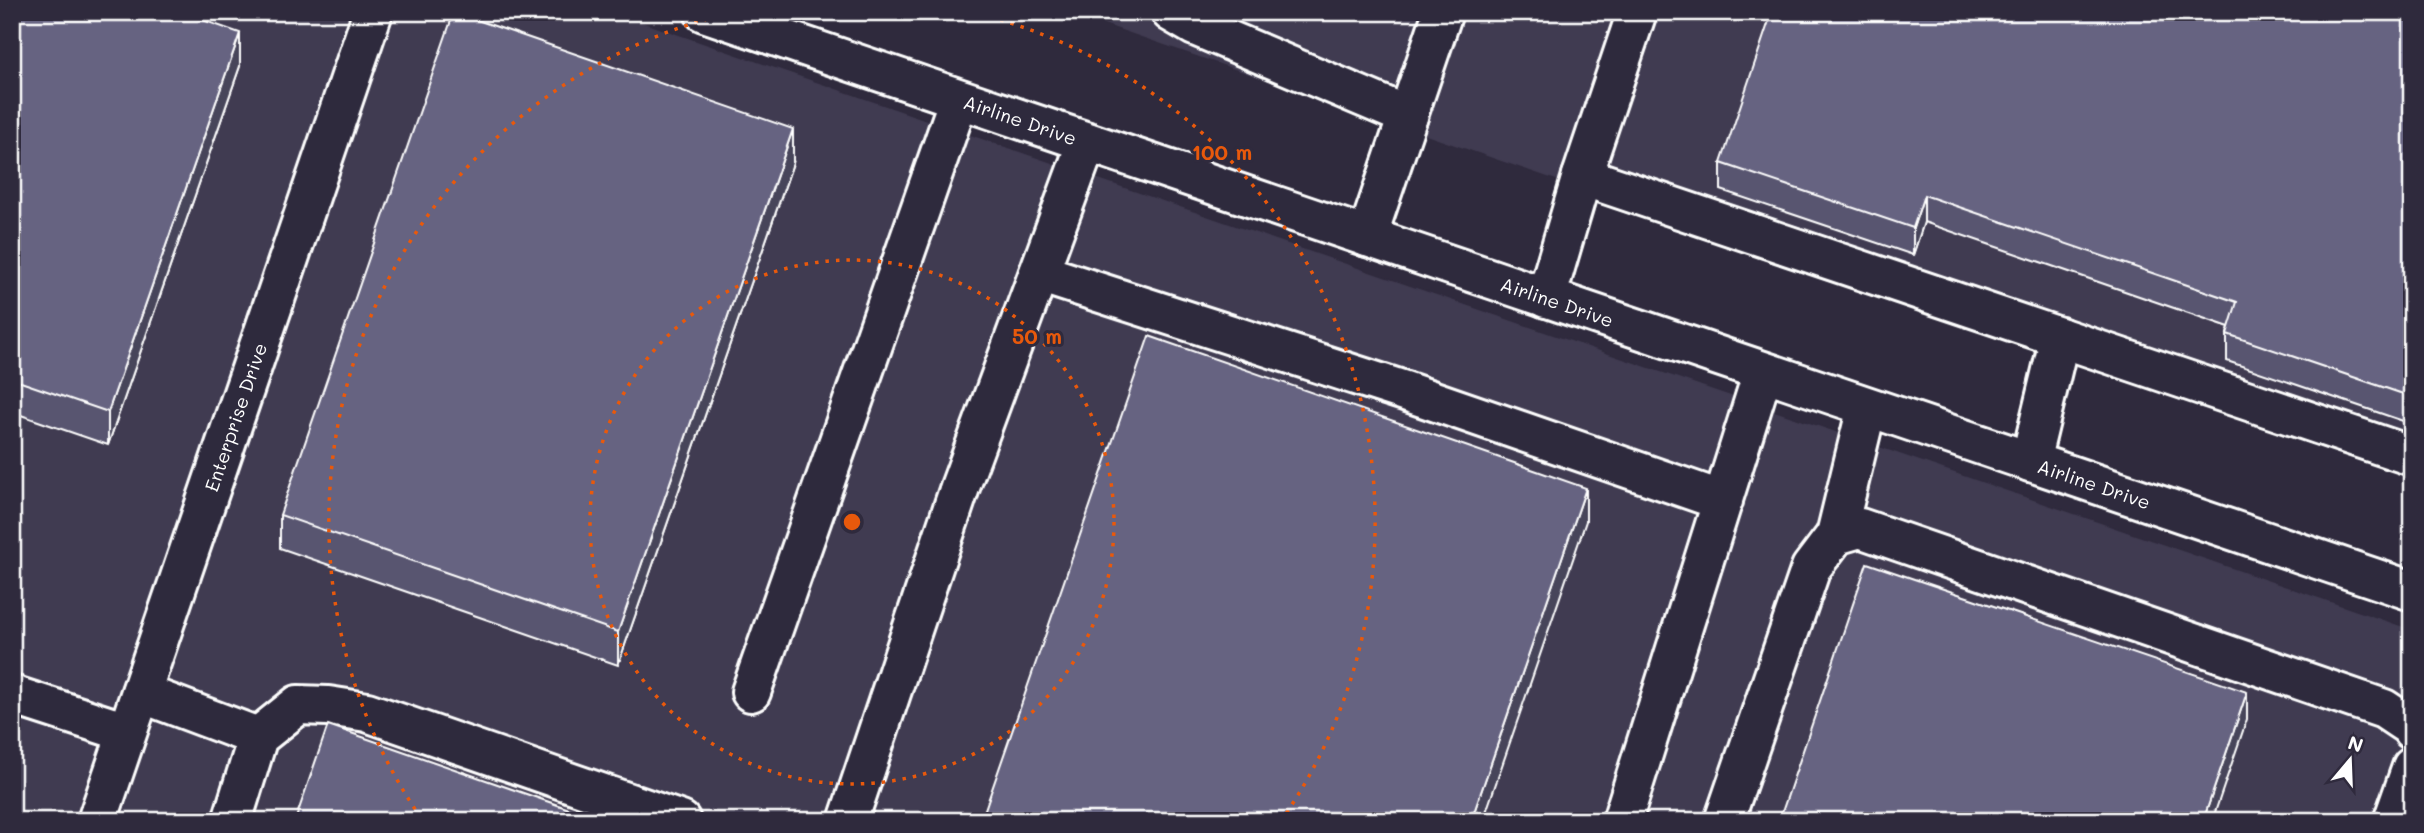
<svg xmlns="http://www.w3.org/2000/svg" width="2424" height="833" viewBox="0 0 2424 833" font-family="Mali,sans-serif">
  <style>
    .built { fill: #403b51 }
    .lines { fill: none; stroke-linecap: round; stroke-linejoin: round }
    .minor-casing { stroke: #fff; stroke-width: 44 }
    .minor { stroke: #2f2a3d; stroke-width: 38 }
    .wall { fill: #58556f; stroke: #fff; stroke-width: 2 }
    .shaded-wall { fill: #47455a; stroke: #fff; stroke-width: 2 }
    .building { fill: #666381; stroke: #fff; stroke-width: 2 }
    .ring { fill: none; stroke: #e8590c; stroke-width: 3.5; stroke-dasharray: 3.5 7 }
    .labels { text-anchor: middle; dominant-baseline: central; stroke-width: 6; stroke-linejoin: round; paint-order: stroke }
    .street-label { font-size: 19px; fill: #fff; stroke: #2f2a3d }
    .centre { fill: #e8590c; stroke: #2f2a3d; stroke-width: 3.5 }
    .ring-label { font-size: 21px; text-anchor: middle; font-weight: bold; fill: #e8590c; stroke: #2f2a3d; stroke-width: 6; stroke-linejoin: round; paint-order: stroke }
  </style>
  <rect width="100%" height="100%" fill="#2f2a3d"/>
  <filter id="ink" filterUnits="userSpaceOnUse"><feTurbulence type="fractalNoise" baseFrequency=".0143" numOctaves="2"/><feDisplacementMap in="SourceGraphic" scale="14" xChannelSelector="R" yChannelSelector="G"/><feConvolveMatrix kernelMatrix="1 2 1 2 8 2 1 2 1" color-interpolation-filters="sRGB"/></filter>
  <g filter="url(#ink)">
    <g class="built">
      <polygon points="12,12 612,12 2412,630 2412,821 12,821"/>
      <polygon points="1069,12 2412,12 2412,475"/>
    </g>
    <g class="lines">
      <defs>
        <g id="minor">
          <path id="s1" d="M704 12 2412 591"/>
          <polyline points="1171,12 1195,26 1408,116"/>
          <polyline points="1637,12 1582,176 2412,456"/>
          <polyline points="1367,237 1443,12"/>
          <polyline points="1039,273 1405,391 1723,501"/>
          <polyline points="1546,298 1582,176"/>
          <polyline points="2030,462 2060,337"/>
          <polyline points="1836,535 1867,407"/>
          <polyline points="751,692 959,99"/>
          <polyline points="141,693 258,737"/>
          <polyline points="12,695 126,732"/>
          <path id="s2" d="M97 821 373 12"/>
          <polyline points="232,821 258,737 298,705 328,706 367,712 681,821"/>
          <polyline points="848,821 960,487 1087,142"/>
          <polyline points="1622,821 1763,372"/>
          <polyline points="1724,821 1811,568 1836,535 1860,528 2384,709 2411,727 2412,730"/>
          <polyline points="2393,821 2412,767"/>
        </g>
      </defs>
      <use href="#minor" class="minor-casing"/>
      <use href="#minor" class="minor"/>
    </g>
    <g class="wall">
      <polygon points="12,12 240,66 108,445 12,412"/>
      <polygon points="2412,12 2412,424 2227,361 2227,334 2229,327 1924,222 1913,255 1721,190 1721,163"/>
      <polygon points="793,163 618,665 280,548 280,515"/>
    </g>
    <g class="shaded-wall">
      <polygon points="240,33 240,66 108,445 108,412"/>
      <polygon points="793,129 793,163 618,665 618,632"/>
      <polygon points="1924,195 1924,222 1913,255 1913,228"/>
      <polygon points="1586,488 1586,521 1483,821 1471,821"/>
      <polygon points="2247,692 2247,719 2212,821 2203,821"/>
    </g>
    <g class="building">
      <polygon points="12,12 180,12 240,33 108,412 12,379"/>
      <polygon points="454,12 793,129 618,632 280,515"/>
      <polygon points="1772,12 2412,12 2412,397 2227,334 2237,302 1924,195 1913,228 1721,163"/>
      <polygon points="1149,336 1586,488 1471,821 981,821"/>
      <polygon points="1867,563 2247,692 2203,821 1779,821"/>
      <polygon points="328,725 575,811 572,821 295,821"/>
    </g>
  </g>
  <g class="ring">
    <circle cx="852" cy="522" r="262"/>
    <path d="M421 818A523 523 0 0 1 734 12M970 12A523 523 0 0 1 1283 818"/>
  </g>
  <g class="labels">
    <g class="street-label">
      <text stroke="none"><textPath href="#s1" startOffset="334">Airline Drive</textPath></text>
      <text stroke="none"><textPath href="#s1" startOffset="901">Airline Drive</textPath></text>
      <text stroke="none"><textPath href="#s2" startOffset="427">Enterprise Drive</textPath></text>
      <text stroke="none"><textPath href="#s1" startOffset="1468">Airline Drive</textPath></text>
    </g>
  </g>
  <circle cx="852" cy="522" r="10" class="centre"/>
  <g class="ring-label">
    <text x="1222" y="160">100 m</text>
    <text x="1037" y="344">50 m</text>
  </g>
  <rect width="2424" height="833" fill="none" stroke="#2f2a3d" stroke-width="42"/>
  <rect x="21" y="21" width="2382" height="791" fill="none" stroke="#fff" stroke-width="2.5" filter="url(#ink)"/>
  <g transform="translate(2350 760) rotate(19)" stroke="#2f2a3d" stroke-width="5" paint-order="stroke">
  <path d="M0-5L12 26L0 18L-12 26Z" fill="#ffffff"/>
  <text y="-10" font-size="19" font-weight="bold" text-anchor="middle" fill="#ffffff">N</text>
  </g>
</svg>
